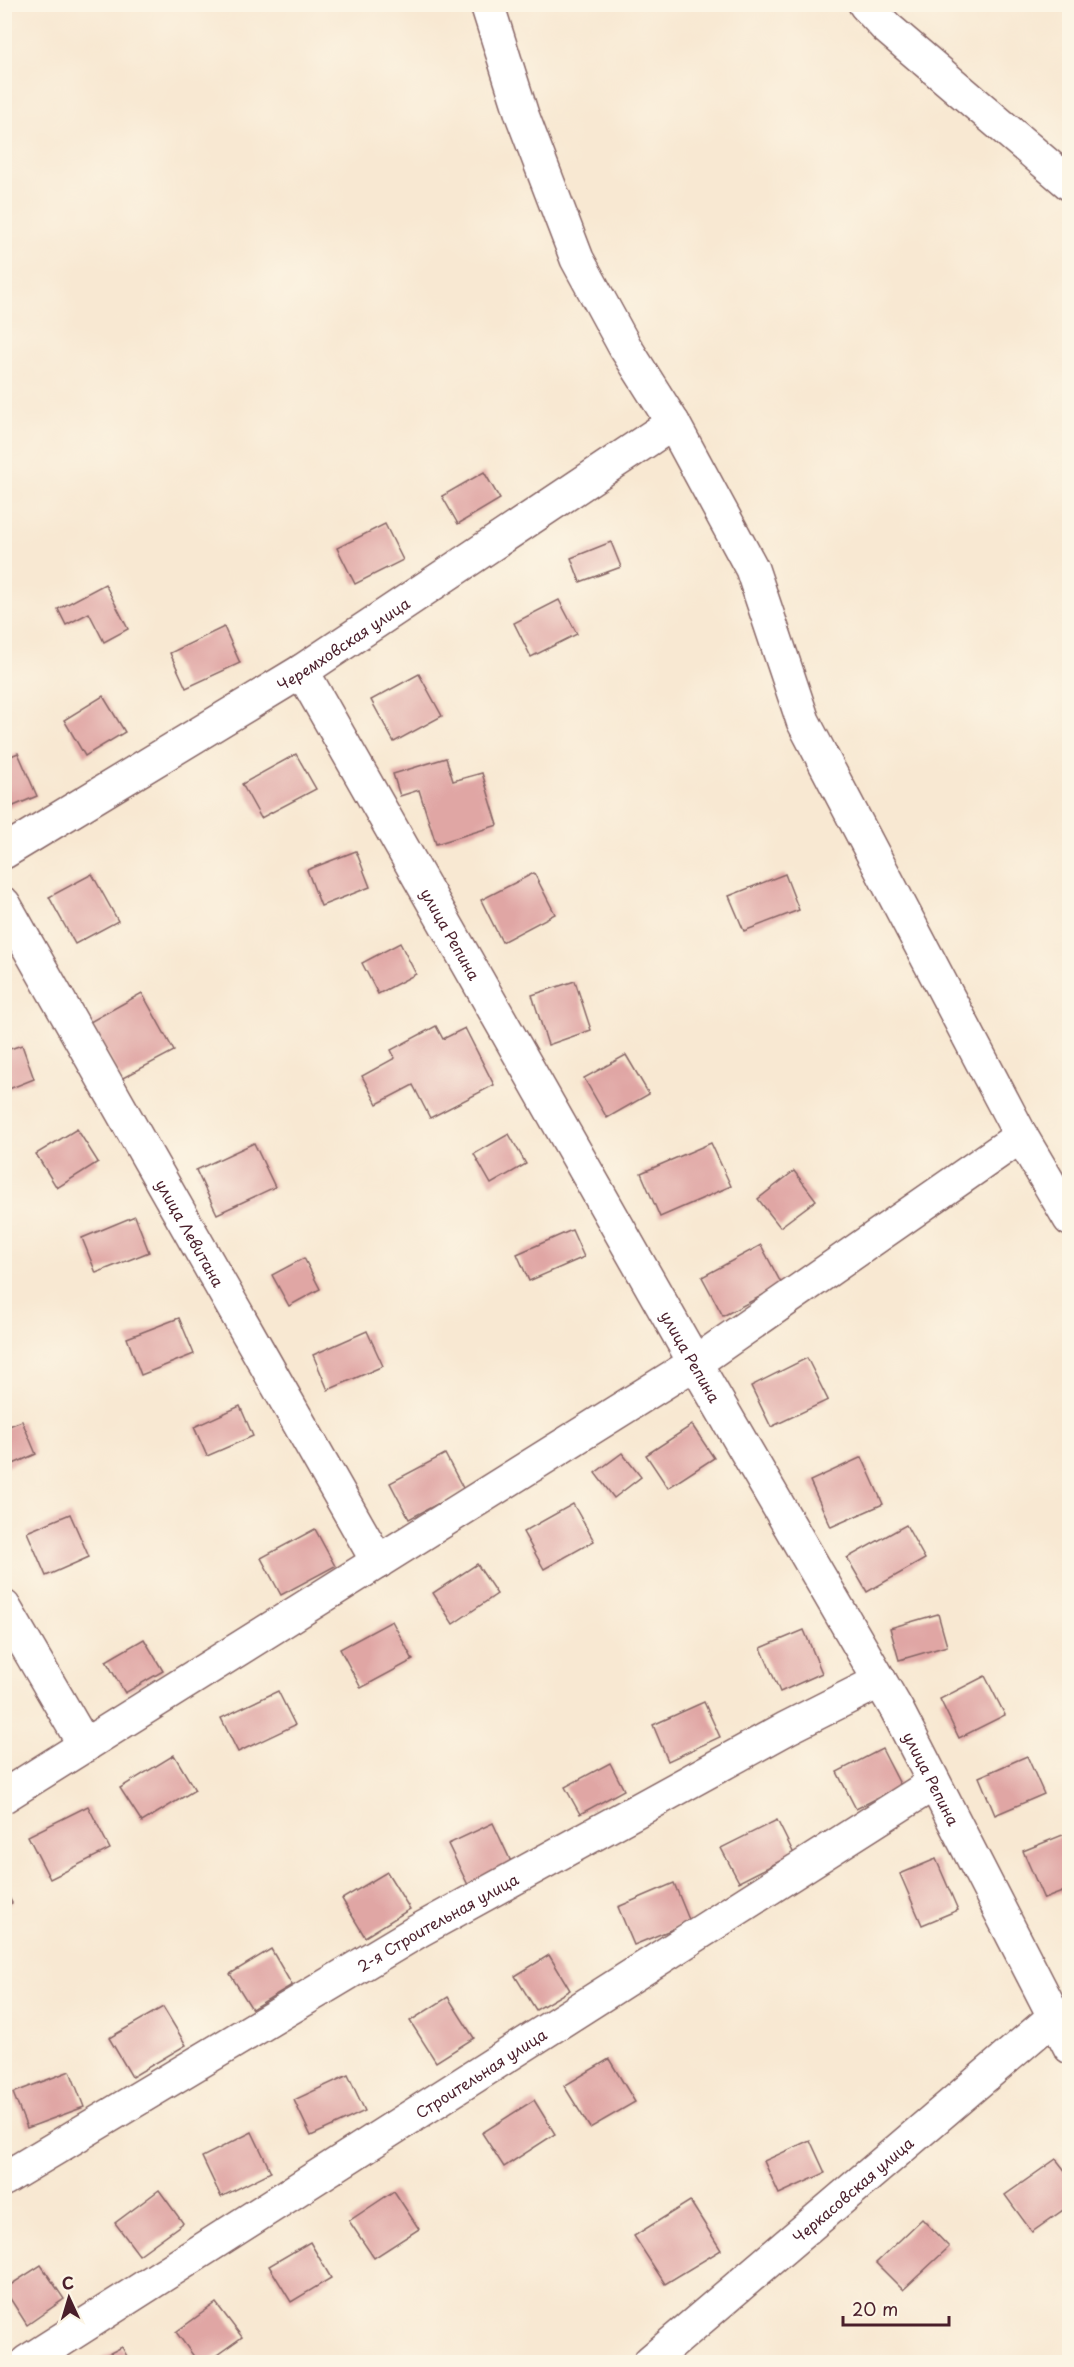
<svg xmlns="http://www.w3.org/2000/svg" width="1074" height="2367" viewBox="0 0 1074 2367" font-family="'Playpen Sans',sans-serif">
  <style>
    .building { fill: #e0a6a4 }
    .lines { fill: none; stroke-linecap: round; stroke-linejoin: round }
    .minor-casing { stroke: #876565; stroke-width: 36 }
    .minor { stroke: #fff; stroke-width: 33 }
    .labels { text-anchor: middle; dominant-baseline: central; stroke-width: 4.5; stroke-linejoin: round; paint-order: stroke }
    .street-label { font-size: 15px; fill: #4a1f2b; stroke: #fcf5e5 }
  </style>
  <rect width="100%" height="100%" fill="#fcf5e5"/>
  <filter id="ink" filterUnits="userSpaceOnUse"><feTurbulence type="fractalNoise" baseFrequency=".0167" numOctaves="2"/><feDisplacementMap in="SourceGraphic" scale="12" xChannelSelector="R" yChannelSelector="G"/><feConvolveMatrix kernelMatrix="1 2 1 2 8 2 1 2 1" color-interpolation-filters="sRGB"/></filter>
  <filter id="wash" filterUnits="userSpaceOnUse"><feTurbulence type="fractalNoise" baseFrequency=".008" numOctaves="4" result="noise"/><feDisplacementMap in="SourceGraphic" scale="24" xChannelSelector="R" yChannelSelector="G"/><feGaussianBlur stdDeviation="1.35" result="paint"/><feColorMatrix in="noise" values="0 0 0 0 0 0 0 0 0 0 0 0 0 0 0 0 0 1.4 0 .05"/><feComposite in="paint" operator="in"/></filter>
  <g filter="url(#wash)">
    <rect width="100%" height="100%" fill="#f8e8d2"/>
    <g id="blocks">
      <g class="building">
        <polygon points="484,472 500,499 458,524 442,496"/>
        <polygon points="385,524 403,560 355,584 337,548"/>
        <polygon points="611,542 621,567 580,582 571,558"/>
        <polygon points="105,584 128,629 104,642 89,613 66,625 58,609"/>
        <polygon points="559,600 577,634 531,657 514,623"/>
        <polygon points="224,627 240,663 186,688 170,653"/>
        <polygon points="419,674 442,716 394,742 371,700"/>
        <polygon points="103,696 125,732 85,756 64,720"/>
        <polygon points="18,753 37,796 4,810 4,759"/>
        <polygon points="296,754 316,789 261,818 242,784"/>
        <polygon points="446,758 453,781 482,773 498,825 436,844 419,790 400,796 393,774"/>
        <polygon points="356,851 370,887 321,906 307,870"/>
        <polygon points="534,873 555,914 502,942 481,900"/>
        <polygon points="92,874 118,921 75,944 49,897"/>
        <polygon points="785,874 799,910 744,931 729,896"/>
        <polygon points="400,943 416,974 378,994 362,963"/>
        <polygon points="575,981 591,1030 548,1045 532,995"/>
        <polygon points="142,993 174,1051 121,1079 90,1022"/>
        <polygon points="436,1026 443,1039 465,1028 494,1085 430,1118 413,1085 377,1104 362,1076 395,1058 391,1050"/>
        <polygon points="22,1045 34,1079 4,1091 4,1051"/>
        <polygon points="626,1055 649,1094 607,1118 584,1078"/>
        <polygon points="77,1129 98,1162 57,1188 36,1154"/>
        <polygon points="509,1134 526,1164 491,1184 474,1154"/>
        <polygon points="254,1143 275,1187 217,1214 196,1170"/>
        <polygon points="711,1143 731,1186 660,1217 641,1173"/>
        <polygon points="794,1171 816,1200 780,1227 758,1199"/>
        <polygon points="135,1216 149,1252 96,1273 82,1238"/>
        <polygon points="572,1230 584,1257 529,1281 517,1254"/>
        <polygon points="761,1245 782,1285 723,1316 702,1277"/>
        <polygon points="304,1258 320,1289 289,1306 272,1275"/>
        <polygon points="179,1318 194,1354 141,1375 127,1338"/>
        <polygon points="367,1331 383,1366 328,1390 313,1355"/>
        <polygon points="807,1358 828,1400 771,1427 751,1386"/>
        <polygon points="240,1406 253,1436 207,1456 194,1427"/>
        <polygon points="22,1421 36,1454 4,1468 4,1428"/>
        <polygon points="692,1425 714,1458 668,1488 646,1455"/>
        <polygon points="622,1453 641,1477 614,1498 595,1473"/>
        <polygon points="445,1454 464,1490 409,1519 390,1483"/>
        <polygon points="862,1457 883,1504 831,1527 810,1481"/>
        <polygon points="573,1504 594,1541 544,1569 523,1532"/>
        <polygon points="70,1514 89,1557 46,1576 27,1532"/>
        <polygon points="906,1525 925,1559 867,1592 847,1558"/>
        <polygon points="315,1529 335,1566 281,1595 261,1558"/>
        <polygon points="477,1564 497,1594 453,1624 433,1593"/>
        <polygon points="938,1614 947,1646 899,1660 890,1628"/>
        <polygon points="392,1621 413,1660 361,1688 340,1649"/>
        <polygon points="804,1630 822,1673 780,1692 761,1648"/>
        <polygon points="144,1639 163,1671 125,1693 106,1661"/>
        <polygon points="985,1676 1005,1715 959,1738 940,1699"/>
        <polygon points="278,1691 295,1725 238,1752 221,1718"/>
        <polygon points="704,1702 720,1737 668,1761 653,1725"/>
        <polygon points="882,1749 901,1786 856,1809 837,1772"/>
        <polygon points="174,1755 195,1790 142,1822 120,1788"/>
        <polygon points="1027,1756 1044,1794 995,1815 979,1777"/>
        <polygon points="610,1763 624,1790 580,1814 565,1787"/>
        <polygon points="88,1806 110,1849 50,1879 28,1836"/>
        <polygon points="777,1820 794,1854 739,1882 721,1848"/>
        <polygon points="493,1823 512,1864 468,1885 448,1844"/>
        <polygon points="1070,1832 1070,1889 1044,1899 1023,1851"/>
        <polygon points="936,1859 958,1910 922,1925 900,1874"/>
        <polygon points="387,1872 410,1909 365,1937 342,1899"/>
        <polygon points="674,1883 690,1922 634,1945 618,1907"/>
        <polygon points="4,1888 12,1903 4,1907"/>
        <polygon points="271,1949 292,1985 252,2009 230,1974"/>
        <polygon points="549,1955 570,1990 536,2010 515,1976"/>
        <polygon points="448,1997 474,2038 436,2062 410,2021"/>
        <polygon points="163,2007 186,2045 132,2077 109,2038"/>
        <polygon points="609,2059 635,2102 590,2128 564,2086"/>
        <polygon points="70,2071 84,2107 27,2128 13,2093"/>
        <polygon points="348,2075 365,2111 311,2136 294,2100"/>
        <polygon points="534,2100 555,2134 504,2167 482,2133"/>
        <polygon points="252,2132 271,2172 221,2197 202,2157"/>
        <polygon points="810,2140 825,2173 779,2194 764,2161"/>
        <polygon points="1056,2159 1070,2177 1070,2205 1032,2232 1005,2195"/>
        <polygon points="159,2190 183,2223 139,2255 115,2223"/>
        <polygon points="394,2191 419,2229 374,2258 349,2221"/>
        <polygon points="690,2201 721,2250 665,2284 634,2236"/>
        <polygon points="922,2219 949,2247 903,2290 876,2263"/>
        <polygon points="310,2242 331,2278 291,2302 269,2266"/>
        <polygon points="41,2265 64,2299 27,2325 4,2289"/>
        <polygon points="216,2303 242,2337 207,2362 198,2362 176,2332"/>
        <polygon points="122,2347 130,2362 93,2362"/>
      </g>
    </g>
  </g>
  <g filter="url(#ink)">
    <use href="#blocks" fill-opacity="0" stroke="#876565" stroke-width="1.5"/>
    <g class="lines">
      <defs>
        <g id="minor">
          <polyline points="487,4 522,115 577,259 625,347 673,423 752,569 803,721 1021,1136 1070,1219"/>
          <polyline points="865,4 886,27 1070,184"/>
          <path id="s1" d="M302 671 695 1363 897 1710 1070 2047"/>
          <path id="s2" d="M4 852 302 671 673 423"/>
          <path id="s3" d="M4 904 378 1562"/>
          <polyline points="4,1607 85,1746"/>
          <polyline points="4,1796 695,1363 1021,1136"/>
          <path id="s4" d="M4 2179 418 1931 787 1728 880 1681"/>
          <path id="s5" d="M27 2362 934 1783"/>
          <path id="s6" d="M650 2362 1054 2017"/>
        </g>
      </defs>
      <use href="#minor" class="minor-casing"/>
      <use href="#minor" class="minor"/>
    </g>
  </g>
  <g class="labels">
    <g class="street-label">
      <text stroke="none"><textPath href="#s2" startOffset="398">Черемховская улица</textPath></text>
      <text stroke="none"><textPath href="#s1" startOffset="302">улица Репина</textPath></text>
      <text stroke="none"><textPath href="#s3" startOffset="378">улица Левитана</textPath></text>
      <text stroke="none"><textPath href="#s1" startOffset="788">улица Репина</textPath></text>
      <text stroke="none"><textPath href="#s1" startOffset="1274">улица Репина</textPath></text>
      <text stroke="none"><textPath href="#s4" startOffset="504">2-я Строительная улица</textPath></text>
      <text stroke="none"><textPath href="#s5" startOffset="538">Строительная улица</textPath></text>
      <text stroke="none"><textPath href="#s6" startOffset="266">Черкасовская улица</textPath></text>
    </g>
  </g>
  <rect width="1074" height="2367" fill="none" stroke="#fcf5e5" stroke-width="24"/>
  <g transform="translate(69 2298) rotate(356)" stroke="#fcf5e5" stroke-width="4.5" paint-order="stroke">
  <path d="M0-4.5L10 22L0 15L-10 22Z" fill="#4a1f2b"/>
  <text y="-9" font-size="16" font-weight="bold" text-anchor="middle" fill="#4a1f2b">С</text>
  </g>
  <path d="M843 2316v9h106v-9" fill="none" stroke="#4a1f2b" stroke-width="3"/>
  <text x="852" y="2316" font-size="18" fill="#4a1f2b" stroke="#fcf5e5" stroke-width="4.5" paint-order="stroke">20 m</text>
</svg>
